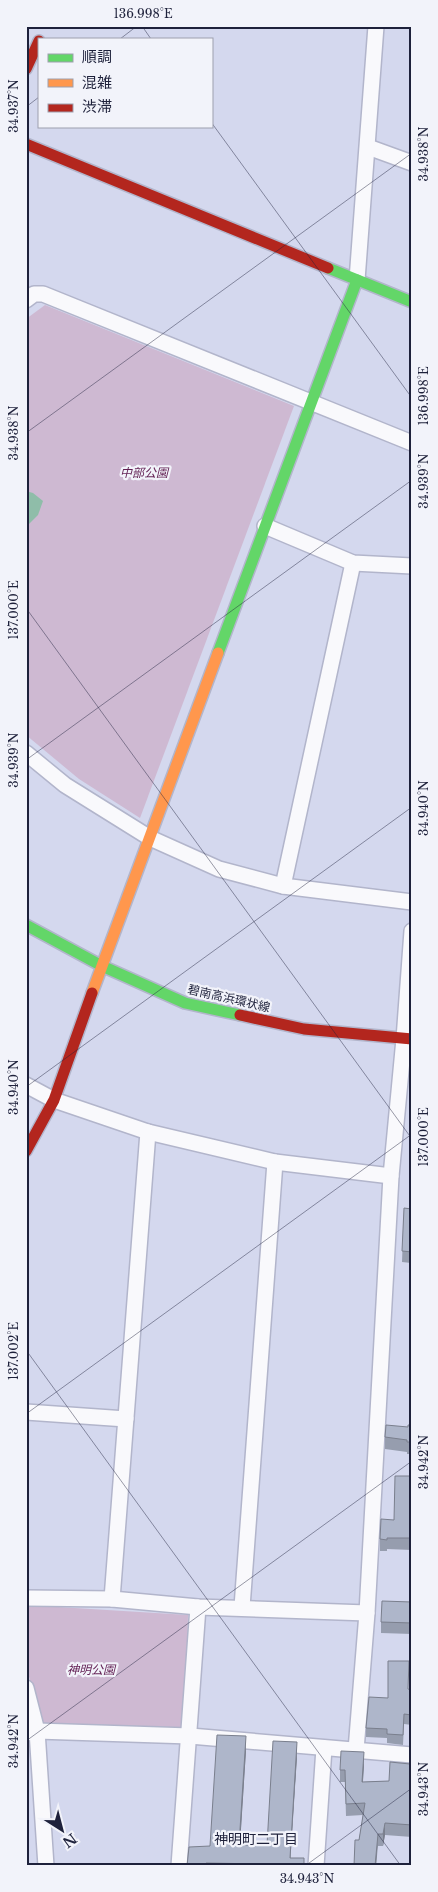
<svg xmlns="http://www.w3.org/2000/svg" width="438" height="1892" viewBox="0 0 438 1892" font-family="'Libre Baskerville','Noto Sans JP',serif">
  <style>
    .green { fill: #ceb9d2 }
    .water { fill: #8fbda9 }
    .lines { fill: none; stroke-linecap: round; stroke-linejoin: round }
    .street-casing { stroke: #b2b5cb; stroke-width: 18 }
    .fast-casing { stroke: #b2b5cb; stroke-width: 14 }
    .slow-casing { stroke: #b2b5cb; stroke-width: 14 }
    .jam-casing { stroke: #b2b5cb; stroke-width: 14 }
    .street { stroke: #f9f9fc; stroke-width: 15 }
    .fast { stroke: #63d668; stroke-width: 11 }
    .slow { stroke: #ff974d; stroke-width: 11 }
    .jam { stroke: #b3261e; stroke-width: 11 }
    .wall { fill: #969dae }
    .shaded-wall { fill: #7a7f8d }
    .building { fill: #aeb6ca; stroke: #7a7f8d }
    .ticks { fill: none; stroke: #1e213b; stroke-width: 1; stroke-opacity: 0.45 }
    .labels { text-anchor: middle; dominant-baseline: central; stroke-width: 4.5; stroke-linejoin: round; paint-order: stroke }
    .park-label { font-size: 12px; font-style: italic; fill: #611e52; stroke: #f2f3fa }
    .street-label { font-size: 12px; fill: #1e213b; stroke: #f2f3fa }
    .neighbourhood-label { font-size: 14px; fill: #1e213b; stroke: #f2f3fa }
    .neatline { fill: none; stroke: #1e213b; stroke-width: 2 }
    .ticks-label { font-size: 12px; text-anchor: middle; fill: #1e213b }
  </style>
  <rect width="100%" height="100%" fill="#d4d8ee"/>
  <g class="green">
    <polygon points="45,305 294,406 140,818 79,779 26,735 26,319"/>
    <polygon points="26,1605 188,1615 185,1730 43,1727 26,1666"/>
  </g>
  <polygon class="water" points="26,491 33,493 43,501 38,515 26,527"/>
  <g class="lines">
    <defs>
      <g id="street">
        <polyline points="368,147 412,163"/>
        <polyline points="357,280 376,26"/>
        <polyline points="26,300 34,294 43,294 412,443"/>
        <polyline points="265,526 353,563 412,566"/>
        <polyline points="26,753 65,785 150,838 219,869 283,886 412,902"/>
        <polyline points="283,886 353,563"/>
        <polyline points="26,1085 54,1100 148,1132 275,1162 391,1176"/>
        <polyline points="26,1412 126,1419"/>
        <polyline points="26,1598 112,1599 198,1607 367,1613"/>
        <polyline points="112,1599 148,1132"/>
        <polyline points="242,1607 275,1162"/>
        <polyline points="26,1688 37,1731 46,1866"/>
        <polyline points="26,1733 37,1731 190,1736 412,1755"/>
        <polyline points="356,1750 367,1613 391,1176 404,1039 412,931"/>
        <polyline points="179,1866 198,1607"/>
        <polyline points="316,1866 324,1748"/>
      </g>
      <g id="fast">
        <polyline points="328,268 412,302"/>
        <polyline points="218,653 357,280"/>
        <polyline points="26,925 102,966 185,1003 240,1015"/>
      </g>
      <polyline id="slow" points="92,993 218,653"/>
      <g id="jam">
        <polyline points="26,69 39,41"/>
        <polyline points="26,144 328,268"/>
        <polyline points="240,1015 304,1029 412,1039"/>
        <polyline points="26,1151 54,1100 92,993"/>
      </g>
    </defs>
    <use href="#street" class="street-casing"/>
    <use href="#fast" class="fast-casing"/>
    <use href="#slow" class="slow-casing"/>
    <use href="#jam" class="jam-casing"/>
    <use href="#street" class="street"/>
    <use href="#fast" class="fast"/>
    <use href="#slow" class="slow"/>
    <use href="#jam" class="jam"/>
  </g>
  <g class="wall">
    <polygon points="404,1208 412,1209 412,1284 411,1284 411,1263 402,1262"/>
    <polygon points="412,1425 412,1454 407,1454 407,1452 385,1449 385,1437"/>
    <polygon points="412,1476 412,1550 387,1549 387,1551 380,1551 380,1539 394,1520"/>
    <polygon points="412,1602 412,1634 381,1633 381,1622"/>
    <polygon points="408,1689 412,1690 412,1725 404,1724 403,1745 387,1743 387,1738 366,1737 366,1728 388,1698"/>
    <polygon points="246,1750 240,1845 267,1845 297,1756 290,1858 304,1866 187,1866 210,1846"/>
    <polygon points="364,1764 363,1782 389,1781 410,1766 412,1766 412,1837 385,1835 383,1846 378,1846 376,1866 354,1866 359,1840 363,1815 346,1816 345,1782 340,1782 340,1770"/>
  </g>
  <g class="shaded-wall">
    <polygon points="246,1736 246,1750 239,1859 239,1845"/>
    <polygon points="297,1742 297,1756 290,1866 290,1858"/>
    <polygon points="364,1752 364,1764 362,1794 362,1782"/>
    <polygon points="385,1823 385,1835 383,1846 383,1834"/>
    <polygon points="378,1834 376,1866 375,1866"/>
  </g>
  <g class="building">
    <polygon points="404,1208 412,1209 412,1252 402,1251"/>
    <polygon points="412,1257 412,1273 411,1273"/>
    <polygon points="386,1425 408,1427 408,1425 412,1425 412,1442 407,1442 407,1440 385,1437"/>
    <polygon points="395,1476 412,1476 412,1538 387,1538 387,1540 380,1539 381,1519 394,1520"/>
    <polygon points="382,1601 412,1602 412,1623 381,1622"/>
    <polygon points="388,1661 409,1661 408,1689 412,1690 412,1715 404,1714 403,1735 387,1734 387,1729 366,1728 369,1697 388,1698"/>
    <polygon points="217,1735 246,1736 239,1845 267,1845 273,1741 297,1742 290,1858 304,1858 304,1866 262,1866 262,1864 206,1863 206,1866 187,1866 189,1847 210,1846"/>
    <polygon points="341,1751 364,1752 362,1782 389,1781 390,1762 410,1764 410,1766 412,1766 412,1825 385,1823 383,1834 378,1834 375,1866 354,1866 355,1840 359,1840 365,1803 346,1804 345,1770 340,1770"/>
  </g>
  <path class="ticks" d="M142 26 151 39M120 39 137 26M26 107 39 97M211 122 412 398M26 433 412 153M26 608 412 1139M26 760 412 480M26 1087 412 807M26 1350 401 1866M26 1414 412 1134M26 1741 412 1461M305 1866 412 1788"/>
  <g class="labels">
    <g class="park-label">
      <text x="144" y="472">中部公園</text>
      <text x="91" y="1669">神明公園</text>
    </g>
    <g class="street-label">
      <text transform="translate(229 998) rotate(13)">碧南高浜環状線</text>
    </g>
    <g class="neighbourhood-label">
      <text x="256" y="1839">神明町二丁目</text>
    </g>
  </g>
  <rect width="438" height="1892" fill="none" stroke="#f2f3fa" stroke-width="55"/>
  <rect x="38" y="38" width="175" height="90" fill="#f2f3fa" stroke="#9d9fae"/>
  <rect x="48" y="54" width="25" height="8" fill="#63d668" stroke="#9d9fae"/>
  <text x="82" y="62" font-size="15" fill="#1e213b">順調</text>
  <rect x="48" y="79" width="25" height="8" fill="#ff974d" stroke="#9d9fae"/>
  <text x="82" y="88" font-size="15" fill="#1e213b">混雑</text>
  <rect x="48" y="104" width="25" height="8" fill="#b3261e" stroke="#9d9fae"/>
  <text x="82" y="112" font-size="15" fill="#1e213b">渋滞</text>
  <g transform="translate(62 1830) rotate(144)" stroke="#f2f3fa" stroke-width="4" paint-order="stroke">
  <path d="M0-4L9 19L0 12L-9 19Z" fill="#1e213b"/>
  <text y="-8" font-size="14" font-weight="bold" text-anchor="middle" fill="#1e213b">N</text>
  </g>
  <rect x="28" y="28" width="382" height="1836" class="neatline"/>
  <g class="ticks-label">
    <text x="143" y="18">136.998°E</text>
    <text transform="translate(14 106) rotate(-90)" y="4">34.937°N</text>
    <text transform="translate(424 154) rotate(-90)" y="4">34.938°N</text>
    <text transform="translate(424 396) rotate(-90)" y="4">136.998°E</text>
    <text transform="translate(14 433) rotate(-90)" y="4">34.938°N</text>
    <text transform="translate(424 481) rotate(-90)" y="4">34.939°N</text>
    <text transform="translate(14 610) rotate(-90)" y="4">137.000°E</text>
    <text transform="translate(14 760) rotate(-90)" y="4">34.939°N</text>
    <text transform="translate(424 808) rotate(-90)" y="4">34.940°N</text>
    <text transform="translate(14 1087) rotate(-90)" y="4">34.940°N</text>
    <text transform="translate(424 1137) rotate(-90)" y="4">137.000°E</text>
    <text transform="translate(14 1351) rotate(-90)" y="4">137.002°E</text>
    <text transform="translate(424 1462) rotate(-90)" y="4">34.942°N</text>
    <text transform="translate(14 1741) rotate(-90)" y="4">34.942°N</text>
    <text transform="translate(424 1789) rotate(-90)" y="4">34.943°N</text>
    <text x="307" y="1883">34.943°N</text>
  </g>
</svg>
